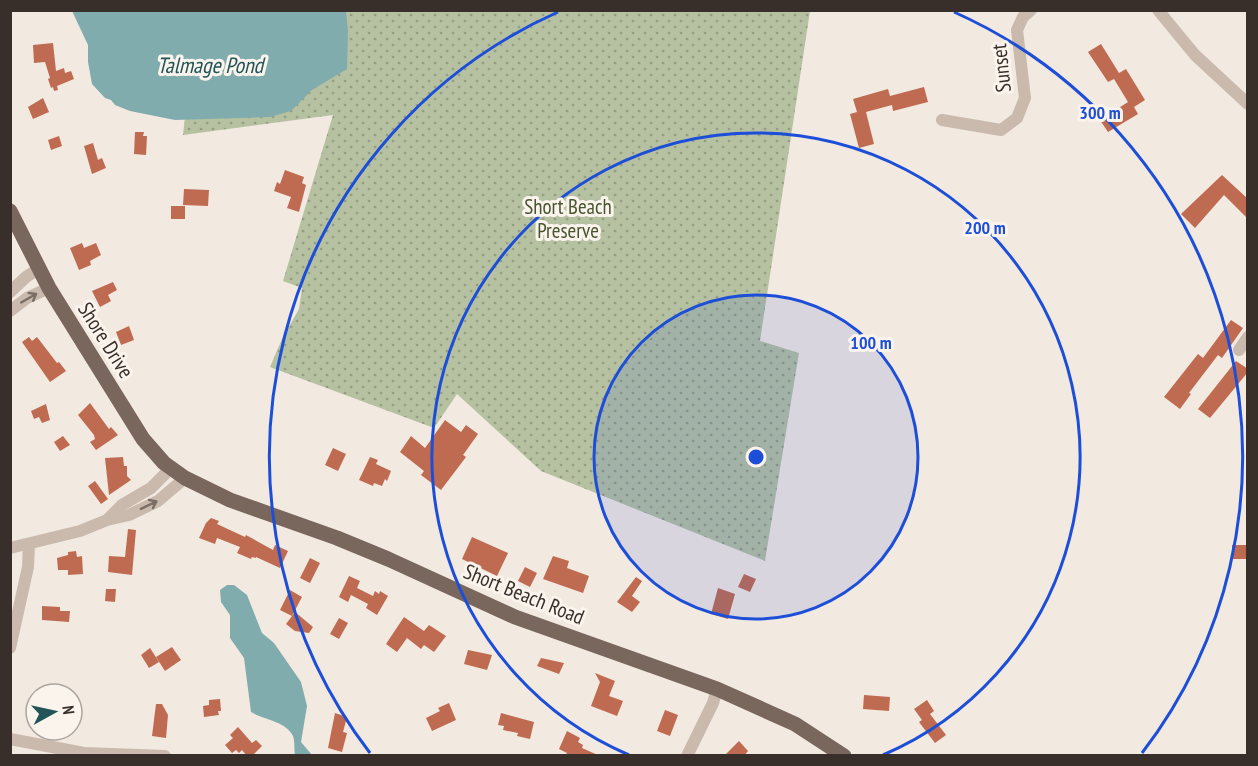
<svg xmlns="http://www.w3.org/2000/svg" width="1258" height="766" viewBox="0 0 1258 766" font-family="'PT Sans Narrow',sans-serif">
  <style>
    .park { fill: url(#park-dots) }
    .water { fill: #81acae }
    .building { fill: #bf6b51 }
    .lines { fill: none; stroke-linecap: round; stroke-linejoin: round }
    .minor { stroke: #cabaad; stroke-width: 12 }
    .major { stroke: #79665d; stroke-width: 15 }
    .oneway { stroke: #7a6e66 }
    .ring { fill: none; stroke: #1d4ed8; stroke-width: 3 }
    .labels { text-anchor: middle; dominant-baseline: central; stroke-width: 6; stroke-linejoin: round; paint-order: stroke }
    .street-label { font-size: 21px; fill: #382f2b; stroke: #faf4ed }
    .park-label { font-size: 21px; fill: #485530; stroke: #faf4ed }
    .water-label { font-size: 22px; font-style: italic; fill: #225558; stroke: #faf4ed }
    .centre { fill: #1d4ed8; stroke: #faf4ed; stroke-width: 3 }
    .ring-label { font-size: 18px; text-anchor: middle; font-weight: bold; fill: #1d4ed8; stroke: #faf4ed; stroke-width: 6; stroke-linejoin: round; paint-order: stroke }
  </style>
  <defs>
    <pattern id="park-dots" width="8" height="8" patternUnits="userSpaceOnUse" patternTransform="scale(1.5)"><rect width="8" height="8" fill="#b6c1a1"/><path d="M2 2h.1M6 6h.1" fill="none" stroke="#959d83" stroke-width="1.8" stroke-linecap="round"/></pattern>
  </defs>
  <rect width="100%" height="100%" fill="#f2e9e0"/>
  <polygon class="park" points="197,11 810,11 760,341 799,353 765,561 541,471 457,394 434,428 270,367 282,339 299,309 302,288 283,281 333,115 183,135"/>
  <g class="water">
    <polygon points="72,11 346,11 348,31 347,69 312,90 291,111 270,117 175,120 130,111 115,105 111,100 105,98 92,84 88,62 88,45"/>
    <path d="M227 585H234L247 595 262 633 274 643 301 682 307 706 301 742 312 755H295C294 750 295 741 293 736 286 721 264 720 251 712L244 658 230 638V615L221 602 220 590Z"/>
  </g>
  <g class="building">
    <polygon points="53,43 56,71 64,68 65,73 71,71 74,79 57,86 58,90 54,91 53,87 51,88 48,79 50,78 45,62 34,63 33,45"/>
    <polygon points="1101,44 1119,73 1126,69 1145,100 1134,107 1138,114 1108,132 1100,120 1128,102 1114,79 1108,82 1088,52"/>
    <polygon points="924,87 928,102 893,111 892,105 866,112 874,144 859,148 850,114 857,112 853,99 888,89 890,96"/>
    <polygon points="43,98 49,112 33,119 28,107"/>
    <polygon points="135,132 144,132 143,136 147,136 146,155 134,154"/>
    <polygon points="59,136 62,146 51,150 48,140"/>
    <polygon points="93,143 98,160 102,158 106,168 92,174 84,146"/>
    <polygon points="285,170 304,177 302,183 306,185 299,212 287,208 291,197 274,191 277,182 280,184"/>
    <polygon points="1222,175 1248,199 1248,219 1224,195 1195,228 1181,214"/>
    <polygon points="184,189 209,190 208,206 183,205"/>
    <rect x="171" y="206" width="14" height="13"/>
    <polygon points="82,243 84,248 96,243 101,255 90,261 91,265 79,270 70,248"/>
    <polygon points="113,282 117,290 108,295 111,301 100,307 92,291"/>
    <polygon points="1231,320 1243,328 1222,358 1218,355 1189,393 1191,394 1180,409 1164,397 1198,354 1203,358"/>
    <polygon points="129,326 134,340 121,345 116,332"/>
    <polygon points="29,337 32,341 37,337 57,363 59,362 66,371 50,382 22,342"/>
    <polygon points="1236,361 1248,369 1248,372 1210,418 1198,409"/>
    <polygon points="90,403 109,429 111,427 118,435 96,450 90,442 95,439 94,435 78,415"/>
    <polygon points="46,404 50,420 42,423 39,417 34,419 31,411"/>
    <polygon points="445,420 461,432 466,425 478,434 463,455 466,457 441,490 421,475 424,471 400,452 411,436 425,448"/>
    <polygon points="63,436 70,445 60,451 54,442"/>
    <polygon points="333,448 346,454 338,471 325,465"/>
    <polygon points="123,457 124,466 127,466 127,476 131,480 109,495 105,458"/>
    <polygon points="370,457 378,460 376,464 391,471 387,481 385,479 382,486 374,483 373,486 359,480"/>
    <polygon points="95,481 108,499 101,504 88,486"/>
    <polygon points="211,518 219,521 217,524 245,537 246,535 273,550 275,545 288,551 280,568 256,557 256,558 252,557 251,559 237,553 240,547 217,538 215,544 199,538 206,523"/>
    <polygon points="128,529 136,530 132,575 108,572 109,556 125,557"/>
    <polygon points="472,537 508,553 497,576 462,559"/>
    <rect x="1232" y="545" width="16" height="14"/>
    <polygon points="76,551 77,557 82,556 83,574 68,575 68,570 58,570 57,558 68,555 68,552"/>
    <polygon points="553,556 569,561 567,568 589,576 583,593 543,579"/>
    <polygon points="310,558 320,563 310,583 300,578"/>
    <polygon points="525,567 537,573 530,587 518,581"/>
    <polygon points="744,574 756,579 750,592 738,587"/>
    <polygon points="349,576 360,581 357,588 373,596 375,591 379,594 380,591 388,596 377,615 366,608 368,604 351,595 348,602 339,597"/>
    <polygon points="636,577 642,581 632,596 640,602 632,612 617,602"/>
    <polygon points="718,588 735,594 728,619 711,614"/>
    <polygon points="106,589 116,589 115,602 105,601"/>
    <polygon points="290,590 302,597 292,616 280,610"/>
    <polygon points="42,606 60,607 60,611 70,611 69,622 42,620"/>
    <polygon points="295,612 313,627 309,633 295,631 286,624"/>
    <polygon points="404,617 424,631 429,625 446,636 434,652 424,645 421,649 407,638 397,652 386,644"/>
    <polygon points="339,618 348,623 339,639 330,634"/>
    <polygon points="172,647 181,660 165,671 156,657"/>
    <polygon points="150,648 159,662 149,668 141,655"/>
    <polygon points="468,650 492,655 487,670 464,664"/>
    <polygon points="541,658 564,663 559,674 537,666"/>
    <polygon points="595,673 615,681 609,696 623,701 617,716 591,706 600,682"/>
    <polygon points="864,695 890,697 889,711 863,709"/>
    <polygon points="220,699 221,711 218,711 219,715 204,717 203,706 209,705 209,700"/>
    <polygon points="927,700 934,711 930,714 946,735 935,743 919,722 922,720 914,709"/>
    <polygon points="449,703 456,720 432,731 426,718 440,711 438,708"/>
    <polygon points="156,704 162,704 168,715 166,738 152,736"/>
    <polygon points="665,710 678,715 670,736 657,731"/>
    <polygon points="335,713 347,717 343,732 347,733 342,752 328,748"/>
    <polygon points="501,713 534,722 530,739 517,736 518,733 503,730 504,726 498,725"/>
    <polygon points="238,727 252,743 256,740 262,746 252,756 247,756 242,750 239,753 236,750 232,753 225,745 233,738 230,735"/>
    <polygon points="567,731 580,738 578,742 583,745 582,748 600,756 565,756 567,753 559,749"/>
    <polygon points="739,741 748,751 744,756 724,756"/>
  </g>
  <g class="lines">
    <g class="minor">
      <polyline points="1158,10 1195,55 1248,104"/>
      <polyline points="942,120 1001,130 1017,118 1025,98 1017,30 1023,17 1031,10"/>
      <polyline points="10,292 26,277 38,269"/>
      <polyline points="10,311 27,298 49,288"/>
      <polyline points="1239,350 1248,337"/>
      <polyline points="108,519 122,505 151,488 171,468"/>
      <polyline points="10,548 80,531 107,520 129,515 158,501 185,478"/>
      <polyline points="10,648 28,567 29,544"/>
      <polyline points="10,739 84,753 165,756"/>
      <polyline points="687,756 713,703 717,689"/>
    </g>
    <polyline class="major" points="10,211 49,288 143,439 164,463 185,478 230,500 337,538 388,559 515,617 717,689 795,724 844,756"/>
  </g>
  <defs><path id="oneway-shaft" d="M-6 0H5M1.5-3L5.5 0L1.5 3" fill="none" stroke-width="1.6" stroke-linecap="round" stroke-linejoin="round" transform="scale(1.5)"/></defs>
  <g class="oneway">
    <use href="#oneway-shaft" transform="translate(29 298) rotate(-30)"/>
    <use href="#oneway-shaft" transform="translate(149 505) rotate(-26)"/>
  </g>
  <circle cx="756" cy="457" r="162" fill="#1d4ed8" fill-opacity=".12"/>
  <g class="ring">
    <circle cx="756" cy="457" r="162"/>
    <path d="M629 755A324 324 0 1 1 883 755"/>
    <path d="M370 753A487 487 0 0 1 558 12M954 12A487 487 0 0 1 1142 753"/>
  </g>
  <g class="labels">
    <g class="street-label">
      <text transform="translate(1001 68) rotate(-96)">Sunset</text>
      <text transform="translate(106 340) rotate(58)">Shore Drive</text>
      <text transform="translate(524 594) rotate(22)">Short Beach Road</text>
    </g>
    <g class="park-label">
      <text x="568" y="206">Short Beach<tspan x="568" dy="24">Preserve</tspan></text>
    </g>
    <g class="water-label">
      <text x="210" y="65">Talmage Pond</text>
    </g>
  </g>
  <circle cx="756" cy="457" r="9" class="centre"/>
  <g class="ring-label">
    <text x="1100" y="119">300 m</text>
    <text x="985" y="234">200 m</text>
    <text x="871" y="349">100 m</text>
  </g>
  <rect width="1258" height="766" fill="none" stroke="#382f2b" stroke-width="24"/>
  <g transform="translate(54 712) rotate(82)"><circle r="28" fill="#faf4ed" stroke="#aca59f" stroke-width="1.5"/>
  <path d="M0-4.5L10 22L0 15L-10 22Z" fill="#225558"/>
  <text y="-9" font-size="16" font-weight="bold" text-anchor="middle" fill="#382f2b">N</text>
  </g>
</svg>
